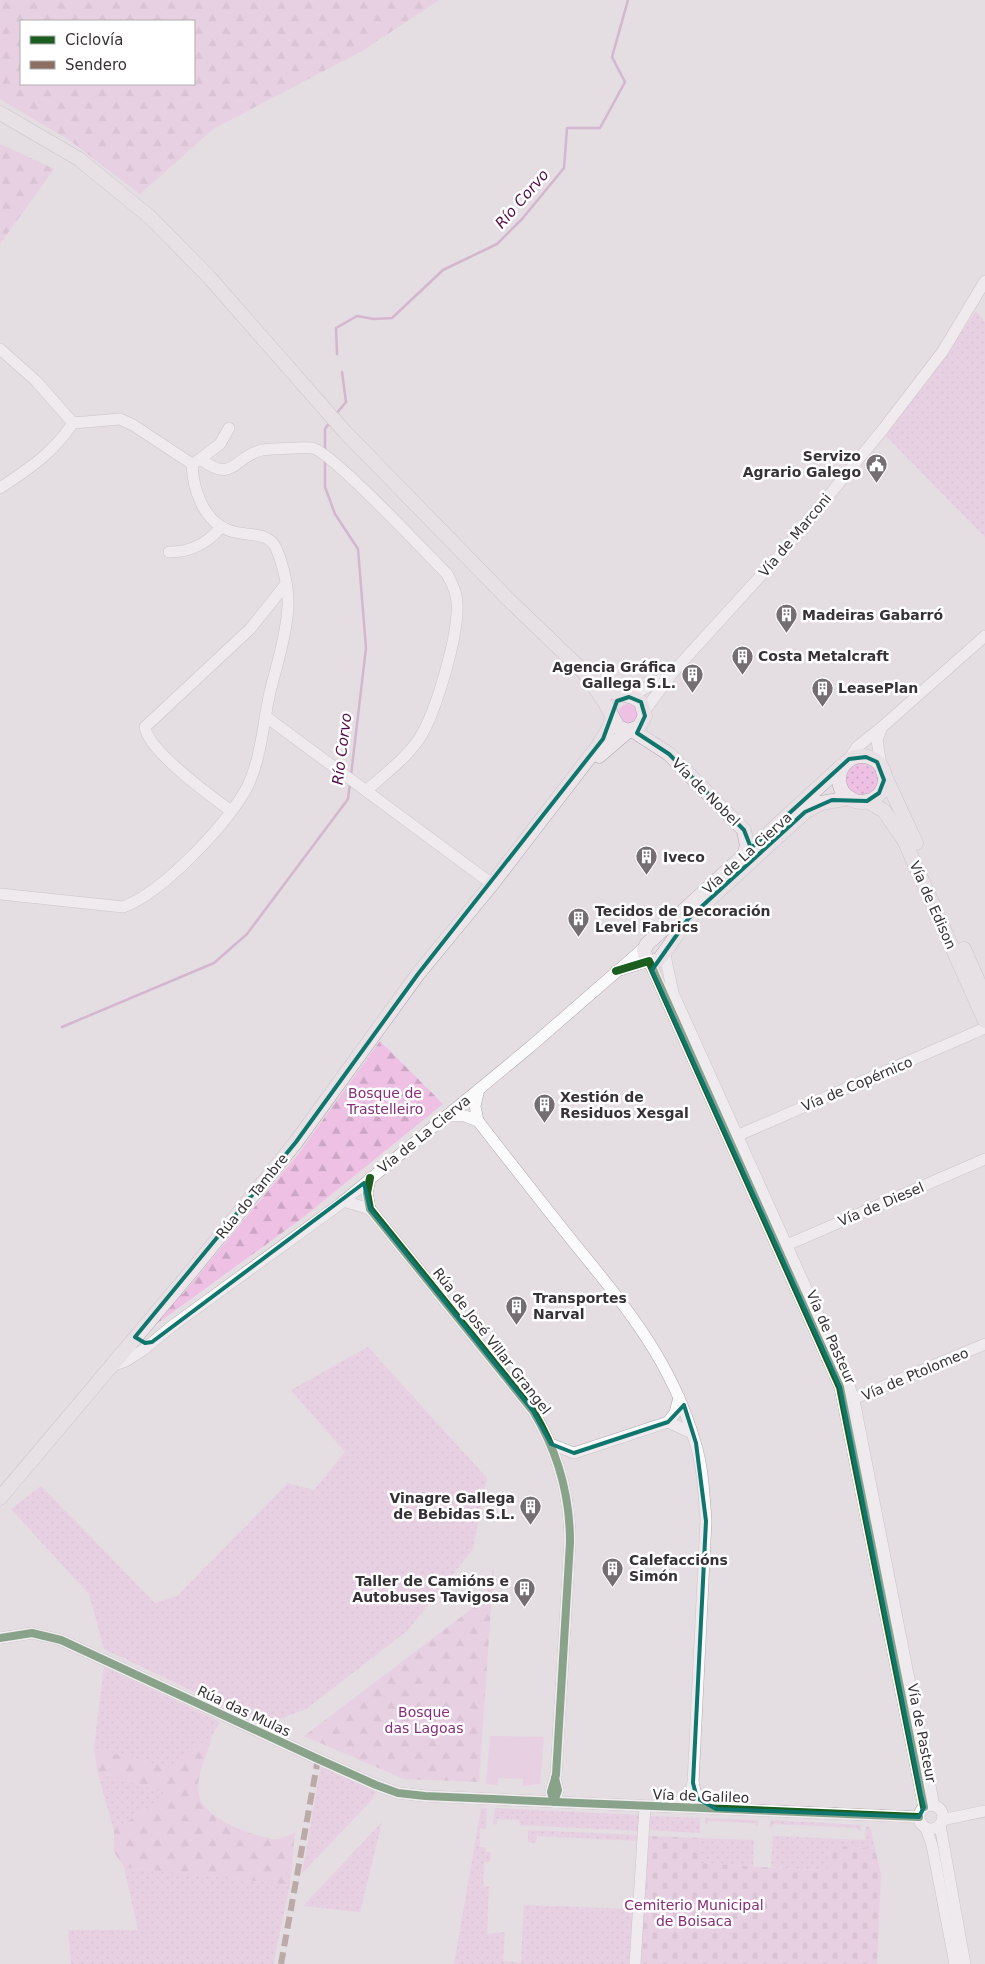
<svg xmlns="http://www.w3.org/2000/svg" width="985" height="1964" viewBox="0 0 985 1964" font-family="'DejaVu Sans',sans-serif">
  <style>
    .grass { fill: url(#grass-dots) }
    .forest { fill: url(#forest-firs); fill-rule: evenodd }
    .cemetery { fill: url(#cemetery-stones) }
    .garden { fill: #eec1e4 }
    .lines { fill: none; stroke-linecap: round; stroke-linejoin: round }
    .stream { stroke: #c08ab5; stroke-width: 2.5 }
    .minor-casing { stroke: #aea8ac; stroke-width: 12 }
    .major-casing { stroke: #b3a7b0; stroke-width: 15 }
    .minor { stroke: #fbfafb; stroke-width: 11 }
    .major { stroke: #ece6eb; stroke-width: 14 }
    .quiet { stroke: #8d6e63; stroke-width: 6; stroke-dasharray: 12 6; stroke-linecap: butt }
    .cycleway-casing { stroke: #fff; stroke-width: 11 }
    .cycleway { stroke: #1b5e20; stroke-width: 8 }
    .marked { fill: none; stroke: #0f766e; stroke-width: 4; stroke-linejoin: round }
    .labels { text-anchor: middle; dominant-baseline: central; stroke-width: 5; stroke-linejoin: round; paint-order: stroke }
    .poi-label { font-size: 14px; font-weight: bold; fill: #373235; stroke: #fff; text-anchor: start }
    .street-label { font-size: 14px; fill: #373235; stroke: #fff }
    .park-label { font-size: 14px; fill: #872c79; stroke: #fff }
    .water-label { font-size: 15px; font-style: italic; fill: #510b48; stroke: #fff }
  </style>
  <defs>
    <pattern id="grass-dots" width="8" height="8" patternUnits="userSpaceOnUse" patternTransform="scale(1.25)"><rect width="8" height="8" fill="#eec1e4"/><path d="M2 2h.1M6 6h.1" fill="none" stroke="#cda6c4" stroke-width="1.8" stroke-linecap="round"/></pattern>
    <pattern id="forest-firs" width="22" height="20" patternUnits="userSpaceOnUse" patternTransform="scale(1.25)"><rect width="22" height="20" fill="#eec1e4"/><path d="M5 1l3.5 6h-7zM16 11l3.5 6h-7z" fill="#cda6c4"/></pattern>
    <pattern id="cemetery-stones" width="16" height="16" patternUnits="userSpaceOnUse" patternTransform="scale(1.25)"><rect width="16" height="16" fill="#eec1e4"/><path d="M2 7V4a2 2 0 0 1 4 0v3zM10 15v-3a2 2 0 0 1 4 0v3z" fill="#cda6c4"/></pattern>
  </defs>
  <rect width="100%" height="100%" fill="#e4dde2"/>
  <g class="grass">
    <polygon points="976,311 985,322 985,537 885,435 928,381"/>
    <circle cx="862" cy="779" r="16"/>
    <polygon points="368,1347 487,1478 473,1549 407,1631 306,1709 264,1725 104,1649 89,1594 11,1509 41,1486 155,1603 177,1596 288,1483 314,1490 345,1452 291,1390"/>
    <polygon points="104,1667 220,1722 212,1735 173,1769 94,1748"/>
    <polygon points="321,1767 376,1792 370,1802 302,1873"/>
    <polygon points="97,1771 165,1793 149,1807 114,1830"/>
    <polygon points="487,1808 486,1829 480,1828 480,1847 485,1847 486,1852 491,1852 490,1862 484,1862 483,1886 489,1887 487,1934 505,1932 503,1961 521,1963 524,1905 633,1909 629,1964 454,1964 481,1809"/>
    <polygon points="495,1808 640,1815 639,1831 520,1825 519,1820 497,1819 497,1825 493,1824"/>
    <polygon points="648,1816 700,1818 700,1833 647,1830"/>
    <polygon points="705,1818 758,1820 758,1826 755,1826 755,1823 708,1821 708,1824 705,1824"/>
    <polygon points="770,1820 861,1825 861,1831 858,1830 858,1828 773,1824 773,1827 770,1827"/>
    <polygon points="382,1822 360,1912 303,1906"/>
    <polygon points="866,1827 870,1827 875,1849 829,1845 827,1871 771,1867 773,1836 865,1840"/>
    <polygon points="528,1830 639,1835 638,1841 537,1836 536,1843 528,1842"/>
    <polygon points="699,1838 754,1840 753,1866 698,1863"/>
    <polygon points="124,1867 290,1885 273,1964 71,1964 68,1930 138,1930"/>
  </g>
  <g class="forest">
    <path d="M0 0H439L362 51 213 129 140 194 69 140 0 99ZM21 21H194V84H21Z"/>
    <polygon points="0,144 54,169 0,244"/>
    <polygon points="380,1041 443,1104 301,1219 151,1328 179,1295 183,1294 299,1153"/>
    <polygon points="494,1564 479,1782 404,1779 304,1736 486,1598"/>
    <path d="M212 1735C208 1755 195 1775 199 1795 204 1819 251 1835 272 1839 279 1840 288 1835 295 1833L290 1885 124 1867 114 1852V1830L149 1807 165 1793 97 1771 94 1748 173 1769Z"/>
  </g>
  <polygon class="cemetery" points="648,1836 699,1838 699,1863 827,1871 829,1845 875,1849 881,1874 877,1964 640,1964"/>
  <g class="garden">
    <circle cx="628" cy="714" r="10"/>
    <polygon points="490,1736 544,1737 540,1784 523,1786 523,1779 498,1778 498,1785 486,1784"/>
  </g>
  <g class="lines">
    <g class="stream">
      <polyline points="337,354 336,328 357,316 374,319 392,318 443,270 497,244 522,219 564,168 567,128 600,128 625,82 612,57 628,0"/>
      <polyline points="336,414 346,402 342,372"/>
      <polyline points="325,450 325,429 330,422"/>
      <polyline points="325,460 325,487 335,514 358,549 366,648 351,775"/>
      <polyline points="62,1027 214,963 247,934 348,799 350,783"/>
    </g>
    <defs>
      <g id="minor">
        <polyline points="0,349 36,381 73,423"/>
        <polyline points="73,423 120,419 133,425 192,464"/>
        <path d="M202 460C234 484 234 456 262 450 272 449 302 447 312 448 330 450 427 554 447 574 452 583 457 593 457 603 459 634 436 713 419 739 406 758 385 774 367 790"/>
        <polyline points="196,462 220,444 229,428"/>
        <path d="M0 488C31 467 52 454 73 423"/>
        <path d="M169 552C191 552 207 544 221 527"/>
        <polyline points="629,697 667,676"/>
        <polyline points="645,710 674,671 786,548 884,428 943,351 985,281"/>
        <polyline points="265,716 492,884"/>
        <polyline points="849,759 857,747 882,727 985,636"/>
        <polyline points="881,766 877,740 882,727"/>
        <path d="M231 811C212 797 148 751 145 727L250 629 286 584"/>
        <path d="M0 894 123 907C162 893 224 827 245 791 261 763 263 723 270 692 277 664 286 636 288 607 289 589 283 564 276 548 268 530 243 537 228 530 203 520 193 489 192 464"/>
        <polyline points="664,951 673,993 846,1377 854,1400 934,1806"/>
        <polyline points="616,971 649,961 840,1387 924,1807"/>
        <path d="M479 1089 475 1106 478 1121C510 1162 542 1203 574 1243 626 1307 671 1360 695 1442 703 1467 704 1494 706 1521L693 1783 688 1797 670 1806"/>
        <polyline points="446,1116 465,1116 478,1121"/>
        <polyline points="732,1138 985,1028"/>
        <path d="M370 1178 367 1193 370 1209 533 1411C558 1452 570 1494 570 1542L556 1775 551 1792 554 1802 558 1790 555 1778"/>
        <polyline points="343,1201 370,1209"/>
        <polyline points="780,1248 985,1159"/>
        <polyline points="111,1366 126,1361 143,1350 172,1326 340,1204 530,1047 645,947"/>
        <polyline points="848,1401 985,1344"/>
        <polyline points="668,1422 692,1433"/>
        <polyline points="551,1444 574,1453 668,1422 675,1413 679,1397"/>
        <polyline points="0,1638 32,1633 61,1640 318,1759 376,1785 398,1793 425,1796 579,1803 919,1817"/>
        <polyline points="693,1783 697,1798 715,1808"/>
        <circle cx="931" cy="1817" r="12"/>
        <polyline points="942,1820 985,1811"/>
        <polyline points="940,1825 965,1964"/>
        <polyline points="926,1828 932,1845 955,1964"/>
        <polyline points="635,1964 645,1806"/>
      </g>
      <g id="major">
        <polyline points="0,113 79,159 151,218 209,277 345,432 509,600 584,672 613,692 633,697 641,702 645,716 639,727 628,731 618,727 604,701 584,672"/>
        <polyline points="632,730 669,754 744,830 747,846 744,855"/>
        <polyline points="599,756 628,731"/>
        <circle cx="862" cy="779" r="23"/>
        <path d="M845 763 647 944 644 950 646 959 655 962C663 959 679 929 688 919L805 812 821 803 850 798"/>
        <polyline points="883,772 916,843"/>
        <polyline points="867,801 884,811 904,840 985,1021"/>
        <polyline points="964,949 985,997"/>
        <polyline points="0,1498 194,1268 296,1142 418,974 492,884 598,746 608,730 612,719"/>
      </g>
    </defs>
    <use href="#minor" class="minor-casing"/>
    <use href="#major" class="major-casing"/>
    <use href="#minor" class="minor"/>
    <use href="#major" class="major"/>
    <polyline class="quiet" points="281,1964 318,1759"/>
    <defs>
      <g id="cycleway">
        <polyline points="616,971 649,961 840,1387 924,1807"/>
        <path d="M370 1178 367 1193 370 1209 533 1411C558 1452 570 1494 570 1542L556 1775 551 1792 554 1802 558 1790 555 1778"/>
        <polyline points="0,1638 32,1633 61,1640 318,1759 376,1785 398,1793 425,1796 579,1803 919,1817"/>
      </g>
    </defs>
    <use href="#cycleway" class="cycleway-casing"/>
    <use href="#cycleway" class="cycleway"/>
  </g>
  <path d="M0 0H985V1964H0ZM629 697 641 702 645 716 637 733 669 754 744 830 751 848 849 759 866 757 877 762 884 780 879 793 867 801 832 800 805 812 688 919 652 970 840 1387 921 1795 924 1807 919 1817 716 1809 697 1798 693 1783 706 1521 696 1443 684 1405 668 1422 574 1453 551 1444 533 1411 370 1209 364 1183 152 1342 145 1343 135 1337 296 1142 418 974 603 739 617 701Z" fill="#e4dde2" fill-opacity=".55" fill-rule="evenodd"/>
  <path class="marked" d="M629 697 641 702 645 716 637 733 669 754 744 830 751 848 849 759 866 757 877 762 884 780 879 793 867 801 832 800 805 812 688 919 652 970 840 1387 921 1795 924 1807 919 1817 716 1809 697 1798 693 1783 706 1521 696 1443 684 1405 668 1422 574 1453 551 1444 533 1411 370 1209 364 1183 152 1342 145 1343 135 1337 296 1142 418 974 603 739 617 701Z"/>
  <defs>
    <symbol id="civic-pin" viewBox="-11 -11 22 30"><path d="M0 17L-7.5 6A9.5 9.5 0 1 1 7.5 6Z" fill="#746e72" stroke="#fff"/><path d="M-.6-6.5H3V-4.5H.6V-3L4-1V1h2V6H-6V1h2V-1L-.6-3ZM-1.2 2.5V6h2.4V2.5Z" fill="#fff"/></symbol>
    <symbol id="building-pin" viewBox="-11 -11 22 30"><path d="M0 17L-7.5 6A9.5 9.5 0 1 1 7.5 6Z" fill="#746e72" stroke="#fff"/><path d="M-4-6H4V6H1V3H-1V6H-4ZM-2.5-4.3h1.7v1.8h-1.7ZM.8-4.3h1.7v1.8H.8ZM-2.5-1h1.7V.8h-1.7ZM.8-1h1.7V.8H.8Z" fill="#fff"/></symbol>
  </defs>
  <g fill-rule="evenodd">
    <use href="#civic-pin" x="864" y="452" width="25" height="34"/>
    <use href="#building-pin" x="774" y="602" width="25" height="34"/>
    <use href="#building-pin" x="730" y="644" width="25" height="34"/>
    <use href="#building-pin" x="680" y="662" width="25" height="34"/>
    <use href="#building-pin" x="810" y="676" width="25" height="34"/>
    <use href="#building-pin" x="634" y="844" width="25" height="34"/>
    <use href="#building-pin" x="566" y="906" width="25" height="34"/>
    <use href="#building-pin" x="532" y="1092" width="25" height="34"/>
    <use href="#building-pin" x="504" y="1294" width="25" height="34"/>
    <use href="#building-pin" x="518" y="1494" width="25" height="34"/>
    <use href="#building-pin" x="600" y="1556" width="25" height="34"/>
    <use href="#building-pin" x="512" y="1576" width="25" height="34"/>
  </g>
  <g class="labels">
    <g class="poi-label">
      <text x="861" y="456" text-anchor="end">Servizo<tspan x="861" dy="16">Agrario Galego</tspan></text>
      <text x="802" y="615">Madeiras Gabarró</text>
      <text x="758" y="656">Costa Metalcraft</text>
      <text x="676" y="667" text-anchor="end">Agencia Gráfica<tspan x="676" dy="16">Gallega S.L.</tspan></text>
      <text x="838" y="688">LeasePlan</text>
      <text x="663" y="857">Iveco</text>
      <text x="595" y="911">Tecidos de Decoración<tspan x="595" dy="16">Level Fabrics</tspan></text>
      <text x="560" y="1097">Xestión de<tspan x="560" dy="16">Residuos Xesgal</tspan></text>
      <text x="533" y="1298">Transportes<tspan x="533" dy="16">Narval</tspan></text>
      <text x="515" y="1498" text-anchor="end">Vinagre Gallega<tspan x="515" dy="16">de Bebidas S.L.</tspan></text>
      <text x="629" y="1560">Calefaccións<tspan x="629" dy="16">Simón</tspan></text>
      <text x="509" y="1581" text-anchor="end">Taller de Camións e<tspan x="509" dy="16">Autobuses Tavigosa</tspan></text>
    </g>
    <g class="street-label">
      <text transform="translate(795 535) rotate(-50)">Vía de Marconi</text>
      <text transform="translate(706 792) rotate(45)">Vía de Nobel</text>
      <text transform="translate(747 853) rotate(-42)">Vía de La Cierva</text>
      <text transform="translate(933 905) rotate(66)">Vía de Edison</text>
      <text transform="translate(857 1084) rotate(-23)">Vía de Copérnico</text>
      <text transform="translate(424 1134) rotate(-39)">Vía de La Cierva</text>
      <text transform="translate(252 1196) rotate(-51)">Rúa do Tambre</text>
      <text transform="translate(881 1204) rotate(-23)">Vía de Diesel</text>
      <text transform="translate(831 1337) rotate(66)">Vía de Pasteur</text>
      <text transform="translate(492 1341) rotate(52)">Rúa de José Villar Grangel</text>
      <text transform="translate(915 1374) rotate(-23)">Vía de Ptolomeo</text>
      <text transform="translate(244 1711) rotate(25)">Rúa das Mulas</text>
      <text transform="translate(922 1733) rotate(79)">Vía de Pasteur</text>
      <text transform="translate(701 1796) rotate(2)">Vía de Galileo</text>
    </g>
    <g class="park-label">
      <text x="385" y="1093">Bosque de<tspan x="385" dy="16">Trastelleiro</tspan></text>
      <text x="424" y="1712">Bosque<tspan x="424" dy="16">das Lagoas</tspan></text>
      <text x="694" y="1905">Cemiterio Municipal<tspan x="694" dy="16">de Boisaca</tspan></text>
    </g>
    <g class="water-label">
      <text transform="translate(522 199) rotate(-49)">Río Corvo</text>
      <text transform="translate(342 749) rotate(-83)">Río Corvo</text>
    </g>
  </g>
  <rect x="20" y="20" width="175" height="65" fill="#ffffff" stroke="#afadae"/>
  <rect x="30" y="36" width="25" height="8" fill="#1b5e20" stroke="#afadae"/>
  <text x="65" y="45" font-size="15" fill="#373235">Ciclovía</text>
  <rect x="30" y="61" width="25" height="8" fill="#8d6e63" stroke="#afadae"/>
  <text x="65" y="70" font-size="15" fill="#373235">Sendero</text>
</svg>
